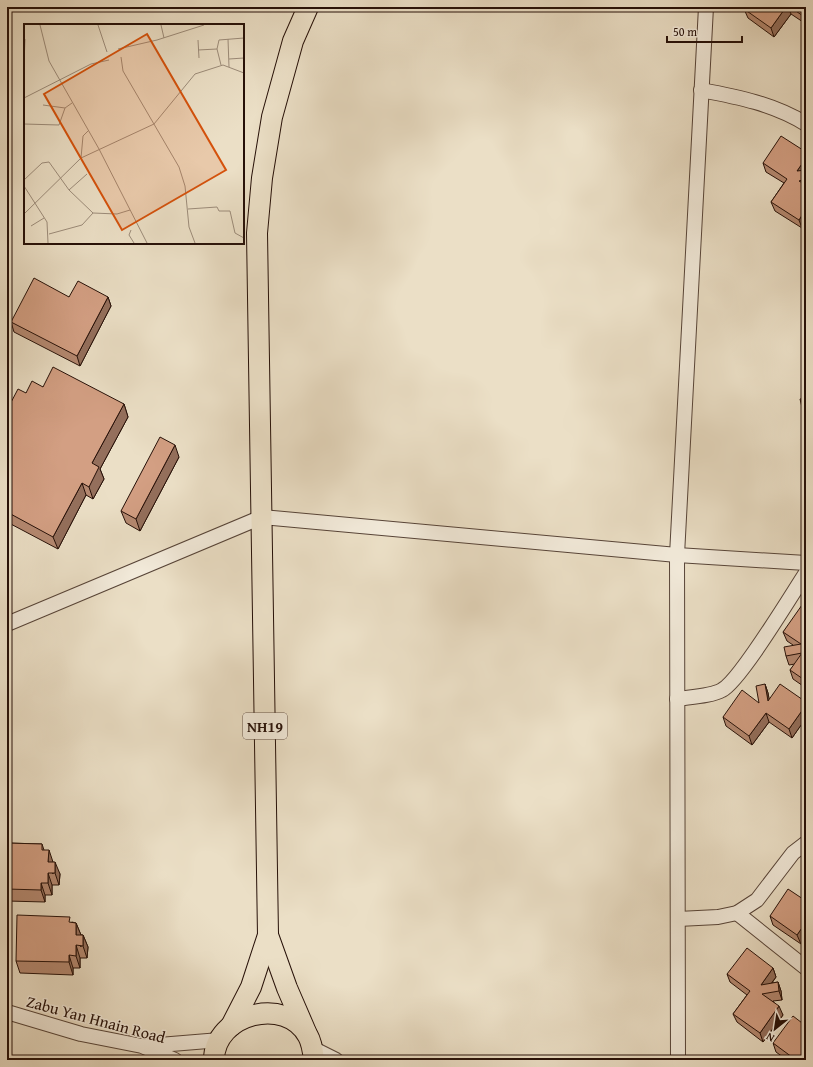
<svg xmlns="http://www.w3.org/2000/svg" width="813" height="1067" viewBox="0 0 813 1067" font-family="'Gentium Book Plus',serif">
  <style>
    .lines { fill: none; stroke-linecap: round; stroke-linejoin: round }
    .minor-casing { stroke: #574438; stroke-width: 16 }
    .highway-casing { stroke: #261008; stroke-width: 22 }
    .minor { stroke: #f2eada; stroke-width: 14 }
    .highway { stroke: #ebdfc6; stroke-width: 20 }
    .wall { fill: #b58971; stroke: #261008 }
    .shaded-wall { fill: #946f5c; stroke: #261008 }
    .building { fill: #d39f83; stroke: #261008 }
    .labels { text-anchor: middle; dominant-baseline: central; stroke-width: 3; stroke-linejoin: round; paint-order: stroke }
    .shield { fill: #f2eada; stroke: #635147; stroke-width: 1 }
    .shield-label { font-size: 15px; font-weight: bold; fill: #261008 }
    .street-label { font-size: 16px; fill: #261008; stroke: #f2eada }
    .inset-road { fill: none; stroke: #9c8c7a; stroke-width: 1 }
    .view { fill: #d5520c; fill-opacity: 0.15; stroke: #d5520c; stroke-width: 2 }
    .inset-edge { fill: none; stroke: #261008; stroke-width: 2 }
  </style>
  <rect width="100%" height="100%" fill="#ebdfc6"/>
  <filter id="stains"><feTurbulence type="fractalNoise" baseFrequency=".005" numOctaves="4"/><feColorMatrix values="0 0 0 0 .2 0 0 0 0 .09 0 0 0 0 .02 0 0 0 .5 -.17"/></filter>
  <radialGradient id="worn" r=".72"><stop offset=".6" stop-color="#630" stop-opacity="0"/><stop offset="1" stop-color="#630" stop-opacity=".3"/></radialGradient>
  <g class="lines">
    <defs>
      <g id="minor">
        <path d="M701 90C738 97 774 104 806 124"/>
        <polyline points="7,624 262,517 677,555 806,563"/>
        <path d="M677 699C690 697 712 696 722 690 740 681 792 594 806 573"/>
        <polyline points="737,913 806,968"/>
        <polyline points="678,919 718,917 737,913 757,900 793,853 806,843"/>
        <polyline points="7,1012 81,1034 142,1046 175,1060"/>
        <polyline points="147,1046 220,1040"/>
        <polyline points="312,1048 336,1060"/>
        <polyline points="678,1060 677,555 706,7"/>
      </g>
      <g id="highway">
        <polyline points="268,935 287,988 306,1032"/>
        <polyline points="231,1026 251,987 268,935 257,233 262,178 272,117 293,41 308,7"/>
        <path d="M214 1060C214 1014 286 995 308 1036 312 1043 313 1052 314 1060"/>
      </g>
    </defs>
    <use href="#minor" class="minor-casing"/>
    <use href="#highway" class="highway-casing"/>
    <use href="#minor" class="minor"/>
    <use href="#highway" class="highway"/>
  </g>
  <g class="wall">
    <polygon points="746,7 806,7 806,24 791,14 774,37 748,18 744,9"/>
    <polygon points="806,152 806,222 802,228 775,211 771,202 784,183 766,172 763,163"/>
    <polygon points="69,297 108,297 111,306 80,366 14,332 11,322"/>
    <polygon points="43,387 124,404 128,417 100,469 104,479 93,499 86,495 58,549 7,522 7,410 26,393"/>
    <polygon points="179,457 140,531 126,523 121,511"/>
    <polygon points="806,608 806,688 793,679 790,670 795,664 789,665 786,656 793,645 787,641 783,632"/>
    <polygon points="765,684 768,693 769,699 806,702 806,718 792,738 769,722 752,745 726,726 723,717 759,703"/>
    <polygon points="7,843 42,844 44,850 53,862 60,874 59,885 52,885 52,895 45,895 45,902 7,901"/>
    <polygon points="806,901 806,936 801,944 773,925 770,916"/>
    <polygon points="72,922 76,923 81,935 83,935 88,947 87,958 80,958 80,968 73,968 73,975 20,973 16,961"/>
    <polygon points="773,968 776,977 772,983 778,982 781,991 782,1000 773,1001 783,1015 763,1042 737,1022 733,1014 747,995 730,982 727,974"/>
    <polygon points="773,1043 806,1060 787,1060 776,1052"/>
  </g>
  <g class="shaded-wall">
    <polygon points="786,7 788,7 791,14 774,37 771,28"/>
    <polygon points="806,158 806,172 797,171"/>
    <polygon points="806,209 806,222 802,228 799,220"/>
    <polygon points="108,297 111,306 80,366 77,356"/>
    <polygon points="124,404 128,417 100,469 104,479 93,499 89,487 92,463"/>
    <polygon points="175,445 179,457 140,531 136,519"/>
    <polygon points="82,483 86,495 58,549 53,537"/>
    <polygon points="765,684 768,693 771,709 768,701"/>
    <polygon points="806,705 806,718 792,738 789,729"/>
    <polygon points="766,713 769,722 752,745 749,736"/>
    <polygon points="49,850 53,862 53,874 48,862"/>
    <polygon points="55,862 60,874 59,885 55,873"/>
    <polygon points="48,873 52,885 52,895 48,883"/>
    <polygon points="41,883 45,895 45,902 41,890"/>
    <polygon points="806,922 806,936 801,944 797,935"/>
    <polygon points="76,923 81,935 81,947 76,935"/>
    <polygon points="83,935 88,947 87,958 83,946"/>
    <polygon points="76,945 80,958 80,968 76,956"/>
    <polygon points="69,955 73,968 73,975 69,962"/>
    <polygon points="773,968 776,977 764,993 761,985"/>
    <polygon points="778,982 781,991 782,1000 779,991"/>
    <polygon points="779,1006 783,1015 763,1042 760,1033"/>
    <polygon points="806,1053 806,1060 801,1060"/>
  </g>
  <g class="building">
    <polygon points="746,7 786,7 771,28 744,9"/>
    <polygon points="790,7 806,7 806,18"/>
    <polygon points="781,136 806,152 806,158 797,171 806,170 806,179 799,181 806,185 806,209 799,220 771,202 787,179 763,163"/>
    <polygon points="34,278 69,297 78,281 108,297 77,356 11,322"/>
    <polygon points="53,367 124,404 92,463 99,467 89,487 82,483 53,537 7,512 7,410 18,389 26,393 32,381 43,387"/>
    <polygon points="806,398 806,424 800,399"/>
    <polygon points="160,437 175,445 136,519 121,511"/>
    <polygon points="802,605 806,608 806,681 790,670 802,653 786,656 784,647 801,644 783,632"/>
    <polygon points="765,684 768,701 780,684 806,702 806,705 789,729 766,713 749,736 723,717 742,690 759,703 756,686"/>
    <polygon points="7,843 42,844 42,850 49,850 48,862 55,862 55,873 48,873 48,883 41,883 41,890 7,889"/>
    <polygon points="788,889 806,901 806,922 797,935 770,916"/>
    <polygon points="17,915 70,917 69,922 76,923 76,935 83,935 83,946 76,945 76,956 69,955 69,962 16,961"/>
    <polygon points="747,948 773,968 761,985 778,982 779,991 762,994 779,1006 760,1033 733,1014 750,991 727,974"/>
    <polygon points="793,1016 806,1026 806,1053 801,1060 796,1060 773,1043"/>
  </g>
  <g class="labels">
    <rect class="shield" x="243" y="713" width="44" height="26" rx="3"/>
    <g class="shield-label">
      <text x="265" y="726">NH19</text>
    </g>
    <g class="street-label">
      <text transform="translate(96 1019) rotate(15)">Zabu Yan Hnain Road</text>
    </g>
  </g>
  <g transform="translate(24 24)">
    <rect width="220" height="220" fill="#ebdfc6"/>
    <path class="inset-road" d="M16 1 25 37 75 125 123 219M74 1 83 28M137 1 140 14M204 15 205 43M174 16 175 34M94 25 133 16 180 1M193 25 195 16 220 14M174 26 193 25 197 41M97 33 99 47 155 143 161 162 165 203 171 219M205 35 220 34M0 39 1 15M0 74 67 40 85 36M19 81 41 84M0 100 35 101 41 84 48 79M57 134 59 112 64 107M0 156 18 139 25 138 45 166 69 189 93 190 106 186M0 162 23 198 24 219M45 166 63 150M164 185 193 183 195 187H206L211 209 220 214M0 190 57 134 130 100 171 50 199 41 220 49M7 202 20 194M107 206 105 211 110 219M25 210 58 201 69 189"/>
    <path class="view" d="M123 10 202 146 98 206 20 70Z"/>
    <rect width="220" height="220" class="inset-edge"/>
  </g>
  <rect width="813" height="1067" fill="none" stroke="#ebdfc6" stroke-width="24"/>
  <rect x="8" y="8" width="797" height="1051" fill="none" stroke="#261008" stroke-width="2"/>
  <rect x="12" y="12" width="789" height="1043" fill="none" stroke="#261008"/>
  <g transform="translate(775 1029) rotate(210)" stroke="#f2eada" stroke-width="3" paint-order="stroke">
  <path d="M0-3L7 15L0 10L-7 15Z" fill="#261008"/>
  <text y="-6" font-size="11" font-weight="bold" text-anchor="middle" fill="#261008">N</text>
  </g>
  <path d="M667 36v6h75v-6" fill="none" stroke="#261008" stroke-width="2"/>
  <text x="673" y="36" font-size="12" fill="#261008" stroke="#f2eada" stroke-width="3" paint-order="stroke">50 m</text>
  <rect width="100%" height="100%" filter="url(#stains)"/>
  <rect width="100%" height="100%" fill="url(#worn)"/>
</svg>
